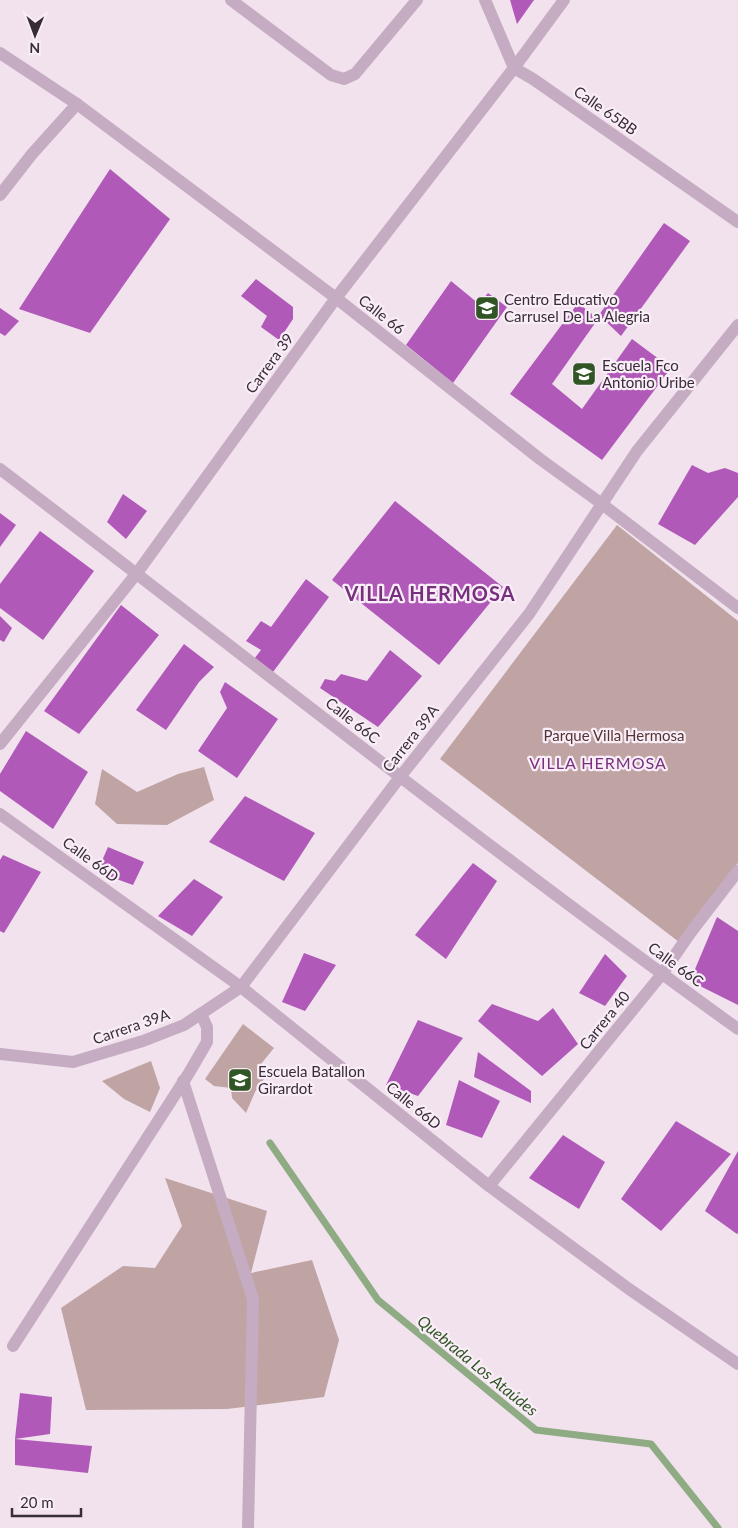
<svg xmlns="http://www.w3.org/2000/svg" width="738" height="1528" viewBox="0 0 738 1528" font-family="Lato,sans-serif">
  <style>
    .green { fill: #bfa4a3 }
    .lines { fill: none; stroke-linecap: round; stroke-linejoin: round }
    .stream { stroke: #8fab84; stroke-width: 7 }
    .building { fill: #b059b8 }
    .minor { stroke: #c5acc2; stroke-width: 12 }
    .labels { text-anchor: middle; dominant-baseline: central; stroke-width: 4.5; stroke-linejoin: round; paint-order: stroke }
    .street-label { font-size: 15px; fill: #382c38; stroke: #f9eef7 }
    .poi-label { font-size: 15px; fill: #382c38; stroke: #f9eef7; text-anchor: start }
    .park-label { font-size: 15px; fill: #543433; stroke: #f9eef7 }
    .neighbourhood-label { font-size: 16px; letter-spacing: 1px; fill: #772f7e; stroke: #f9eef7 }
    .water-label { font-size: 16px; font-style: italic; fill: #325526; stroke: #f9eef7 }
    .district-label { font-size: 20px; font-weight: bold; letter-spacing: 1px; fill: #772f7e; stroke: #f9eef7 }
  </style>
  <rect width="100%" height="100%" fill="#f1e2ee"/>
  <g class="green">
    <polygon points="617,525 738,621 738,863 679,942 440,759"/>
    <polygon points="204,767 214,800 167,825 117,824 95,804 102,769 137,792 178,774"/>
    <polygon points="243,1024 274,1048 261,1064 271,1069 255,1092 246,1113 232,1098 231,1088 214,1086 205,1079"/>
    <polygon points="151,1061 160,1088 150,1112 124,1099 102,1081"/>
    <polygon points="165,1178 267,1211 251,1273 312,1260 339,1340 324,1397 227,1409 86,1410 61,1308 123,1266 155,1268 182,1226"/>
  </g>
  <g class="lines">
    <polyline class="stream" points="270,1143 378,1300 536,1430 651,1444 718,1528"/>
  </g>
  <g class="building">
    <polygon points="510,0 534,0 517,24"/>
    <polygon points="110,169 170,219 90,333 19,309"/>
    <polygon points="664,223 690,241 621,336 599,315"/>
    <polygon points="256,279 293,307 293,319 279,340 261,327 267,316 241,296"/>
    <polygon points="451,281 479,304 488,293 507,307 453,383 406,345"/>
    <polygon points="578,303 598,319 552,384 582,409 632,339 671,368 602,460 510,394"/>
    <polygon points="0,308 19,321 5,336 0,333"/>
    <polygon points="692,465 708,473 725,468 738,473 738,497 695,545 658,524"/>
    <polygon points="123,494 147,511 126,539 107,522"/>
    <polygon points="395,501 503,587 439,665 332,580"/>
    <polygon points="0,513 16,525 0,547"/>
    <polygon points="40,531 94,571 43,640 0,608 0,584"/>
    <polygon points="306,579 329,597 273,672 254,659 261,650 246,641 261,621 271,627"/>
    <polygon points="121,605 159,635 79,734 44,711"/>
    <polygon points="0,616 12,628 4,642 0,640"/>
    <polygon points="184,644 214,667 199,682 166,730 136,710"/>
    <polygon points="390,650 422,676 378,727 320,688 325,679 335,681 341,674 367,681"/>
    <polygon points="225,682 278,719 237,778 198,751 227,708 220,692"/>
    <polygon points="26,731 88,772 53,829 0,791 0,774"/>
    <polygon points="245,796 315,833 284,881 209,842"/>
    <polygon points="108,847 144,862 133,885 97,872"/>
    <polygon points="3,855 41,872 4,933 0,931 0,860"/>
    <polygon points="473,863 497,881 446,959 415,935"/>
    <polygon points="194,879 223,897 192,936 158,916"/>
    <polygon points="717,917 738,931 738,1005 690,981"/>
    <polygon points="304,953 336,965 305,1011 282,1002"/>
    <polygon points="605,954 627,976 605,1006 579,993"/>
    <polygon points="492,1004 538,1021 553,1008 578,1044 542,1076 478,1021"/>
    <polygon points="418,1020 463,1038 418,1096 386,1085"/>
    <polygon points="478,1052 531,1091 531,1103 474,1077"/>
    <polygon points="459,1080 500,1101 482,1138 446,1125"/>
    <polygon points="676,1121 731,1154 661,1231 621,1199"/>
    <polygon points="563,1135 605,1162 579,1209 529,1178"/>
    <polygon points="738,1151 738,1233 737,1234 705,1211"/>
    <polygon points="20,1393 52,1397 50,1434 15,1439"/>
    <polygon points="15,1439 92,1446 88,1473 15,1465"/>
  </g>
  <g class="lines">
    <g class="minor">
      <polyline points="231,0 331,75 344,79 355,74 417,0"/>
      <polyline points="485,0 514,68 533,79 738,222"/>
      <polyline points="0,53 77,104 336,298 540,459 602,504 738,608"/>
      <polyline points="0,195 32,154 77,104"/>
      <path d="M0 469C245 656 487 848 738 1029"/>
      <polyline points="0,744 137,573 336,298 514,68 564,0"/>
      <polyline points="0,814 241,987 489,1186 629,1289 738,1364"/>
      <polyline points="0,1054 73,1062 143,1041 184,1025 241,987 400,777 529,614 637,451 738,325"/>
      <polyline points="183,1081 253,1299 248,1528"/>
      <polyline points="489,1186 662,974 691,932 738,871"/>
      <polyline points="13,1346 189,1073 207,1042 207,1027 201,1014"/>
    </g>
  </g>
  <defs>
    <symbol id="school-square" viewBox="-11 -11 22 22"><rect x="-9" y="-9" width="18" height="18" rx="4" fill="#325526" stroke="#f9eef7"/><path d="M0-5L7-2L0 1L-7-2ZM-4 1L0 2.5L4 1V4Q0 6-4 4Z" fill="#fff"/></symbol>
  </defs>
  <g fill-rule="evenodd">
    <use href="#school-square" x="473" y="294" width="28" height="28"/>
    <use href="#school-square" x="570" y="360" width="28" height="28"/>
    <use href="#school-square" x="226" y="1066" width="28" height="28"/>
  </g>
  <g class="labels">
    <g class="street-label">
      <text transform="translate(606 110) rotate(35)">Calle 65BB</text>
      <text transform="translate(382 314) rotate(38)">Calle 66</text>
      <text transform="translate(269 363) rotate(-54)">Carrera 39</text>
      <text transform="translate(353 720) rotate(38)">Calle 66C</text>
      <text transform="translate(410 738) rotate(-52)">Carrera 39A</text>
      <text transform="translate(91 859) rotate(36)">Calle 66D</text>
      <text transform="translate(676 964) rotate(36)">Calle 66C</text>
      <text transform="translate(604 1020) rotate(-51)">Carrera 40</text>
      <text transform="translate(131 1026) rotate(-19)">Carrera 39A</text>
      <text transform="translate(414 1105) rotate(39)">Calle 66D</text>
    </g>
    <g class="poi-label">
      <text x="504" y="299">Centro Educativo<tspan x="504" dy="17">Carrusel De La Alegria</tspan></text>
      <text x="602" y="365">Escuela Fco<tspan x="602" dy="17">Antonio Uribe</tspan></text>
      <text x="258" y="1071">Escuela Batallon<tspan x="258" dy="17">Girardot</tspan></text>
    </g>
    <g class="park-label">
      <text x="614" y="735">Parque Villa Hermosa</text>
    </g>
    <g class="neighbourhood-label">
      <text x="598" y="762">VILLA HERMOSA</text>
    </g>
    <g class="water-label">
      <text transform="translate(478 1365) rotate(39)">Quebrada Los Ataúdes</text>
    </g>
    <g class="district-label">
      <text x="430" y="593">VILLA HERMOSA</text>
    </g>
  </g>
  <g transform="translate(35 35) rotate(181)" stroke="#f9eef7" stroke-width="4" paint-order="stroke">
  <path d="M0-4L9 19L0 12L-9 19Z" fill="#382c38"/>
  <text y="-8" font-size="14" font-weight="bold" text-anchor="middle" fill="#382c38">N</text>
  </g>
  <path d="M12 1508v8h69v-8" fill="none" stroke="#382c38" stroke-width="2.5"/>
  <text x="20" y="1508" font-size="15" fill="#382c38" stroke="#f9eef7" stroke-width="4" paint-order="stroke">20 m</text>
</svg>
